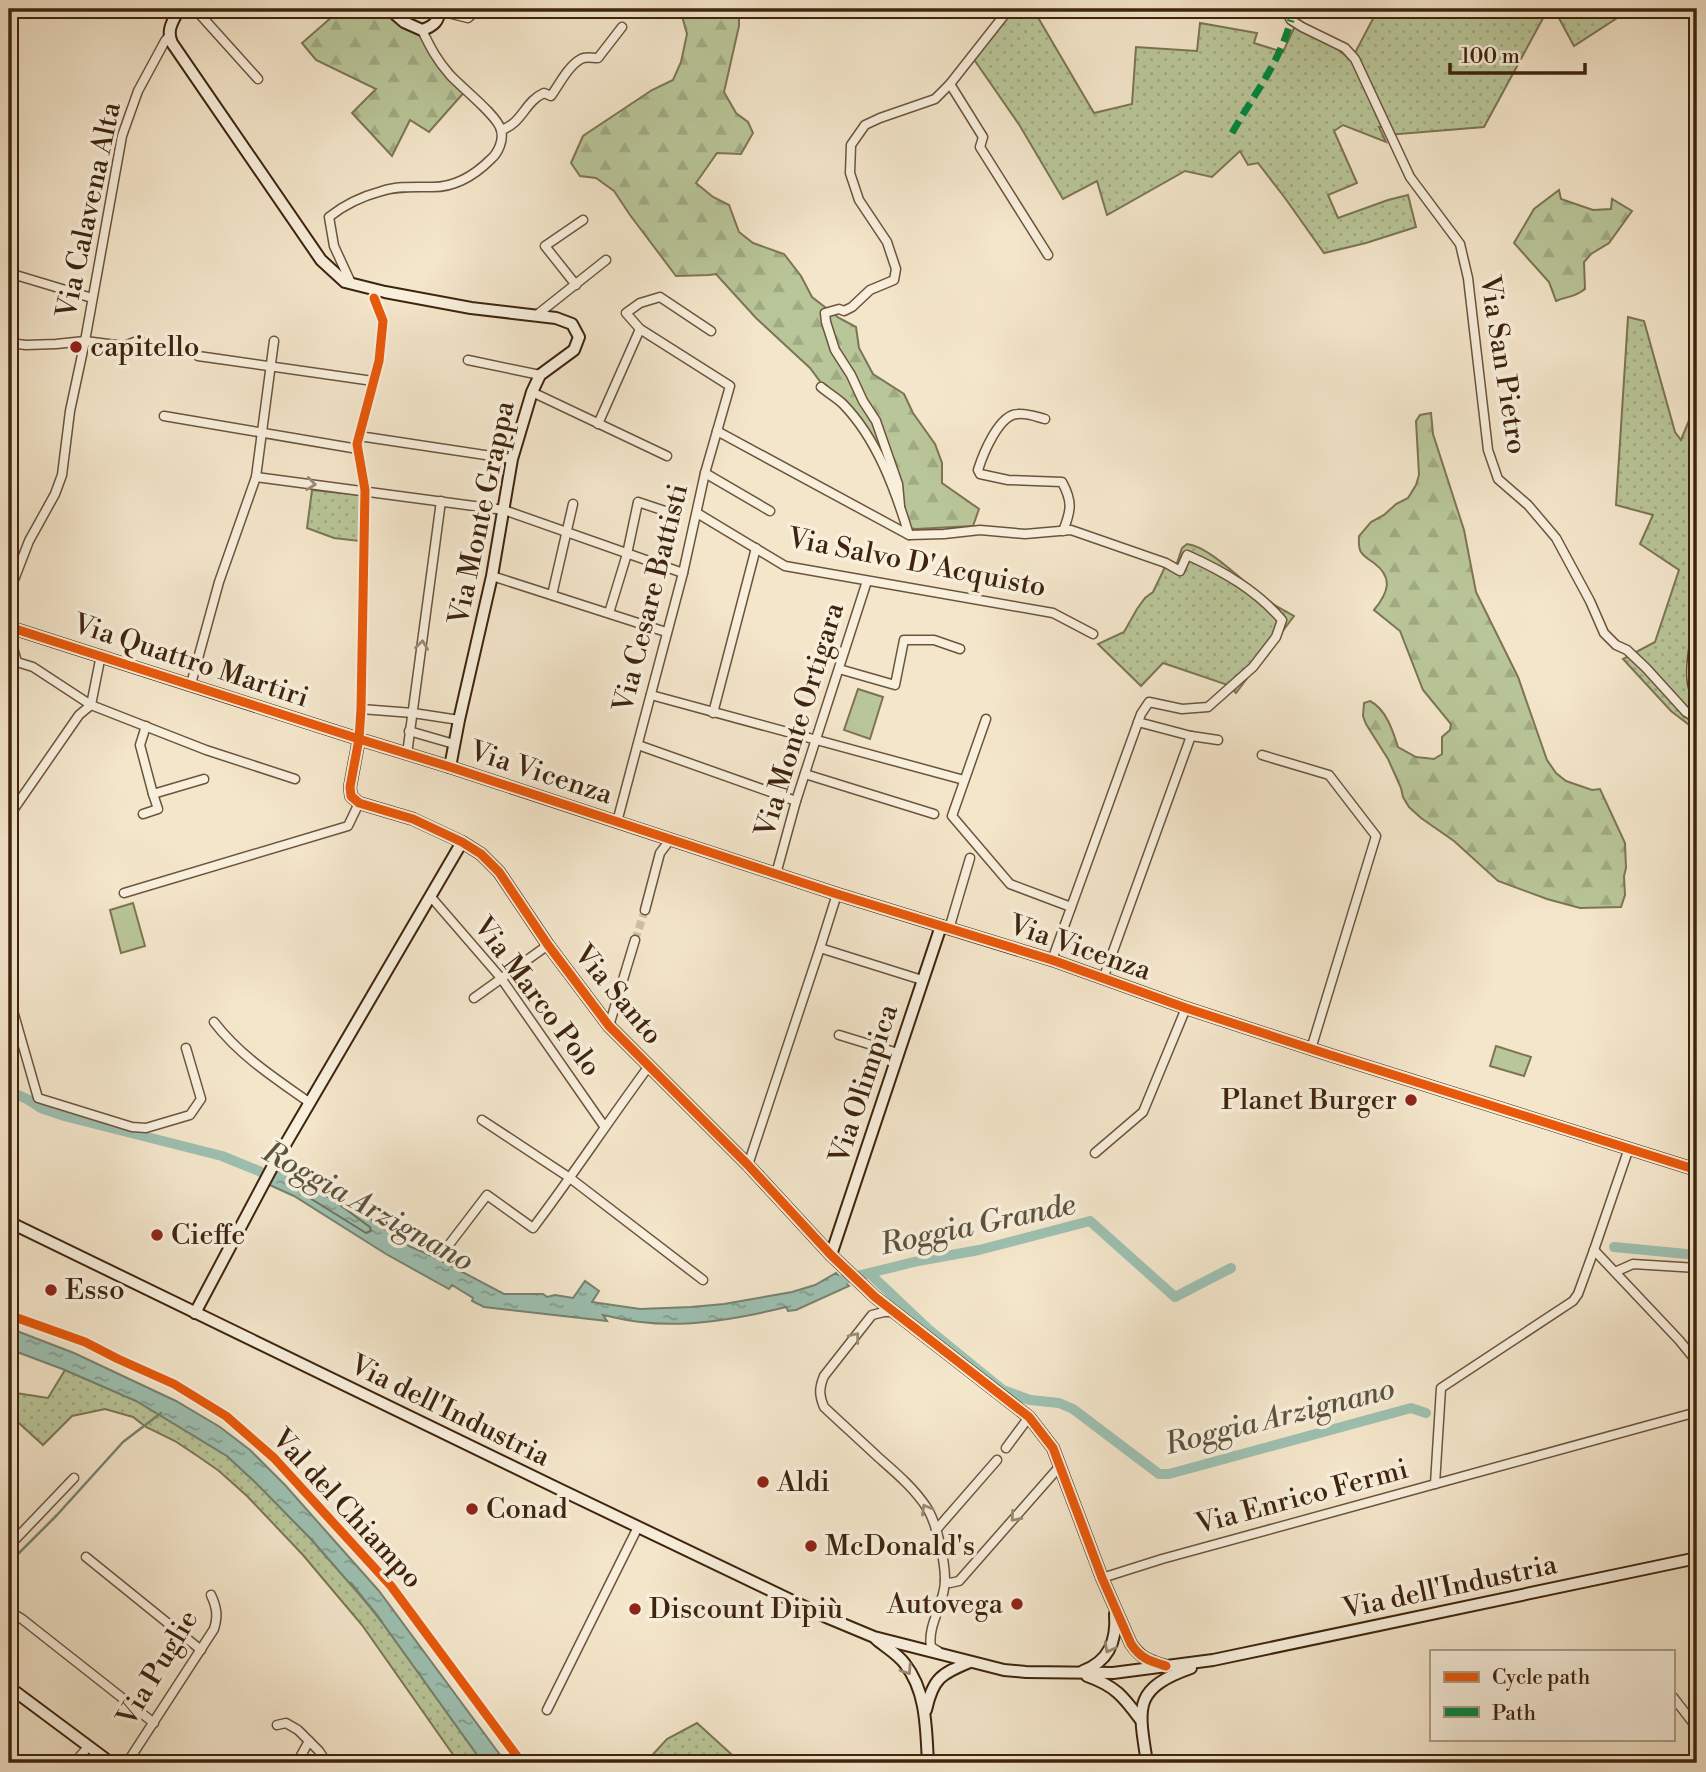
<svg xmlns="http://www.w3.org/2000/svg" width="1706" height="1772" viewBox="0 0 1706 1772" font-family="'Libre Bodoni',serif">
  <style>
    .green { fill: url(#green-dots); stroke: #7c7553; stroke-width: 2 }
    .forest { fill: url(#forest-firs); stroke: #7c7553; stroke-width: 2 }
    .pitch { fill: #b9c699; stroke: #7c7553; stroke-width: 2 }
    .water { fill: url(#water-ripples); stroke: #77826f; stroke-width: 2 }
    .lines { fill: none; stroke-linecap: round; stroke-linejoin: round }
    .shore { stroke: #6e725f; stroke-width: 2 }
    .stream { stroke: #77826f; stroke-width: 2.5 }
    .canal { stroke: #9dc0b1; stroke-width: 10 }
    .street-tunnel { stroke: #d0bfa5; stroke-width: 8; stroke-dasharray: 8 4; stroke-linecap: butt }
    .street-casing { stroke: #6c543c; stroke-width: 11 }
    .secondary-casing { stroke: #3e240d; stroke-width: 14 }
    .street { stroke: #f8efdd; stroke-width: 8 }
    .secondary { stroke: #f8efdd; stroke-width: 10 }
    .quiet { stroke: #00873e; stroke-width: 7; stroke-dasharray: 14 7; stroke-linecap: butt }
    .cycleway-casing { stroke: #f8efdd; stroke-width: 13 }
    .cycleway { stroke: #e8590c; stroke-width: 9 }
    .oneway { stroke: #9b8a75 }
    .poi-dot { fill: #8f2418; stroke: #f8efdd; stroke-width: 2.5 }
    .labels { text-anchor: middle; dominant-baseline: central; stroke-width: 7; stroke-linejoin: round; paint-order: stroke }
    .street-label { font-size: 28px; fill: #3e240d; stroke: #f8efdd }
    .poi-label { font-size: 28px; fill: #3e240d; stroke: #f8efdd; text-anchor: start }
    .water-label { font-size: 30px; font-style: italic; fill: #5a533e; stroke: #f8efdd }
  </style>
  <defs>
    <pattern id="green-dots" width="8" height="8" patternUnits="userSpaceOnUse" patternTransform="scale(1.75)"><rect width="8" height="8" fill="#b9c699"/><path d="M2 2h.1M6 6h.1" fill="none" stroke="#a0aa83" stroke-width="1.8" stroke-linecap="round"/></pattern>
    <pattern id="forest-firs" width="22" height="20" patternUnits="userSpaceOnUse" patternTransform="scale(1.75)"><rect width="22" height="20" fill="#b9c699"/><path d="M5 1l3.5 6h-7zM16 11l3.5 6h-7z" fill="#a0aa83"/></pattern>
    <pattern id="water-ripples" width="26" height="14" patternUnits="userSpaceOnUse" patternTransform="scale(1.75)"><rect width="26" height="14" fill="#9dc0b1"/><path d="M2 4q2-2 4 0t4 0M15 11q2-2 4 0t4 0" fill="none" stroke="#819c8e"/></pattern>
  </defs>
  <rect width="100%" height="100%" fill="#f4e6cb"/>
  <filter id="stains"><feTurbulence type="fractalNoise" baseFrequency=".00286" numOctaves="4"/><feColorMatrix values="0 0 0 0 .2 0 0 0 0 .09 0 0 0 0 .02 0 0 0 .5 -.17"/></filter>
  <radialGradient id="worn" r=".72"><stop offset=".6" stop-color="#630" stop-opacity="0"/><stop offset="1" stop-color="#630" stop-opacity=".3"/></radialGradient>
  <g class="green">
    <polygon points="1013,9 1033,9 1094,113 1132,104 1136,47 1197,51 1200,23 1257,33 1254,43 1283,52 1296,24 1335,46 1346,56 1355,53 1378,9 1548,9 1484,127 1387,135 1383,127 1379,127 1386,142 1343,125 1334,131 1357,183 1328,195 1338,218 1388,200 1408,195 1416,227 1366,243 1324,253 1285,198 1258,163 1248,165 1240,151 1212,177 1185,171 1107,215 1097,181 1063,199 1020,126 973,58"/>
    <polygon points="1554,9 1631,9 1574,46"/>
    <polygon points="1628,317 1644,321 1675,432 1681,440 1697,401 1697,612 1689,674 1697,696 1697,731 1671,711 1623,659 1655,642 1679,570 1640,544 1653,515 1616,505"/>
    <polygon points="312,490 361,495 359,541 334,538 307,528"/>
    <path d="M1187 544C1210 546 1249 588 1270 602 1277 607 1286 611 1294 616L1236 693 1228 685 1163 663 1141 686 1098 644 1124 632 1137 609 1145 598 1153 592 1165 567 1177 563 1182 548Z"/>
    <polygon points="65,1370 137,1401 227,1456 255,1482 311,1539 374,1611 483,1763 459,1763 362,1625 303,1555 247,1496 219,1471 199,1457 175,1441 146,1427 133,1417 105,1409 72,1416 43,1445 9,1414 9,1392 48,1398"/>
    <polygon points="697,1723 741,1763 645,1763 667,1739"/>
  </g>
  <g class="forest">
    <polygon points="341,9 389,9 423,31 433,55 467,89 429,132 410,120 392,156 352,113 376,89 316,60 302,43"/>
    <polygon points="680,9 739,9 739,26 724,92 736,113 748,122 753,133 741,154 717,153 696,183 713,197 729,205 739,232 753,243 784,254 801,276 812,297 839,318 856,327 859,348 873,374 904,394 913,413 935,444 942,463 942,483 979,509 973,526 916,529 908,528 880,462 851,415 825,388 810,368 756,318 716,274 709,275 676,276 630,215 614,191 596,178 580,176 571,163 583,136 652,90 673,80 681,62 687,34"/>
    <path d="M1559 190 1561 199 1593 210 1611 209 1612 199 1632 211 1609 243 1591 254 1584 262 1585 289C1574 298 1567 296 1556 301L1549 282 1514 243 1534 209Z"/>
    <path d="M1431 413 1433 434 1464 530 1476 592 1518 677 1547 760 1556 773 1566 781 1592 790 1600 789 1625 843 1626 868 1624 876 1625 895 1621 907 1580 908 1547 899 1498 881 1454 841 1421 818 1409 807 1403 797 1401 788 1388 759 1366 724 1363 716 1364 703 1370 701C1386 709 1393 731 1398 747L1416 757 1434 759 1442 754V737L1450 730 1451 724 1423 690 1400 631 1374 610C1388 593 1394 578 1374 563 1370 560 1364 557 1361 552 1358 547 1359 542 1359 536L1371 522 1384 515 1396 504 1408 498 1416 485 1419 475 1416 421 1420 415Z"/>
  </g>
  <g class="pitch">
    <polygon points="858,689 883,697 870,739 844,730"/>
    <polygon points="133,903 145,946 121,953 110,910"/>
    <polygon points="1496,1046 1531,1057 1524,1076 1490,1066"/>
  </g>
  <g class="water">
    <path d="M273 1165 308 1179 328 1189 409 1246 434 1257 504 1294H543L547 1297 555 1295 573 1298 585 1281 599 1291 592 1302 640 1309 691 1307 724 1304 792 1292 815 1285 836 1273 849 1286 796 1310 788 1311 786 1307C742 1318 686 1328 641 1322 628 1321 616 1318 603 1315L607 1321 484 1307 472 1301 473 1298 452 1285 449 1289 386 1254 294 1196 263 1182Z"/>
    <polygon points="9,1328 74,1353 176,1401 220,1427 250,1450 285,1485 379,1591 506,1763 483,1763 374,1611 311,1539 255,1482 227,1456 136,1401 65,1370 9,1349"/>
  </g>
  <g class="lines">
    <path class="shore" d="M298 1184C322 1188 350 1213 370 1227L371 1231 366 1233 297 1190 296 1186Z"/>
    <g class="stream">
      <polyline points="9,1563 57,1515 123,1442 161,1413"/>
      <polyline points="351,1583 382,1622"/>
    </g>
    <g class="canal">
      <polyline points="9,1091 27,1099 41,1108 64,1116 222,1156 259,1171 272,1179"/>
      <polyline points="1614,1247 1697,1255"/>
      <polyline points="869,1273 927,1328 1003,1390 1030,1400 1059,1403 1073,1409 1159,1474 1169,1474 1411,1408 1426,1413"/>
      <polyline points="833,1282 918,1261 979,1250 1090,1221 1175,1297 1231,1268"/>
    </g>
    <polyline class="street-tunnel" points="635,940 645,910"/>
    <defs>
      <g id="street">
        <polyline points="195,9 258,79"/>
        <polyline points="1285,9 1291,20 1302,27 1345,48 1355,59 1410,177 1460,244 1468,278 1488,450 1498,479 1528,505 1556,538 1590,601 1604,633 1616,645 1627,650 1646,668 1686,712 1697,719"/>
        <polyline points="440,11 468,18 478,9"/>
        <polyline points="950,84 983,137 980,147 1048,255"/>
        <path d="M501 130C523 123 524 102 544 93L551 96C559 85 568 66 581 59 586 56 592 58 598 58L622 27"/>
        <polyline points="9,273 92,298"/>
        <path d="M351 283 334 246 329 217C344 205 363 196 382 191 397 186 414 187 430 187 454 188 474 176 491 159 498 153 504 140 501 130 498 116 462 88 450 75 437 60 431 49 422 30"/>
        <polyline points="576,285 545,246 583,220"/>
        <polyline points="538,314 606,260"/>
        <polyline points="640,329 626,313 640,303 660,297 711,331"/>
        <polyline points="9,343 26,345 56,344 85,341 124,346 140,340"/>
        <polyline points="198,356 373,381"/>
        <polyline points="468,360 540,375"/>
        <path d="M821 387C828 393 837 398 843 404 877 439 895 489 909 535"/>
        <polyline points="532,392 667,456"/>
        <polyline points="164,416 358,449"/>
        <path d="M1045 419C1037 417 1027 413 1018 414 999 414 983 454 978 470L980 474 1008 480 1062 482C1073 502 1071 511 1063 531"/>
        <polyline points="598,424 640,329 730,386 705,473 683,573 617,822"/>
        <path d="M717 431 909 535 944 534 980 530 1025 534 1071 530 1166 563 1180 571 1187 555C1223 571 1256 590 1282 620L1276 637 1253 667 1208 707 1182 709 1149 702 1141 714 1052 960"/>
        <polyline points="359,436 512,459"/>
        <polyline points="705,473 770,511"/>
        <polyline points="256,477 504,510 683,573"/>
        <polyline points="900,506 898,484 876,421 863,401 851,375 835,350 826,322 825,313 839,309 844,311 852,307 870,290 894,280 896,269 887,242 859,200 850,173 851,145 865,125 880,118 935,99 950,84 1009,9"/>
        <polyline points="697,513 785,566 1053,613 1093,634"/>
        <polyline points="492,576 666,632"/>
        <polyline points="552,595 573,504"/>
        <polyline points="609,613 627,554 638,502 665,511"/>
        <path d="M1697 627C1694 645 1686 682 1697 696"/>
        <polyline points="101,655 91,705 206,750 295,779"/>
        <polyline points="839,669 895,685 904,640 934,640 960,649"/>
        <polyline points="191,684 219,582 256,477 274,341"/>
        <polyline points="651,695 964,780"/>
        <polyline points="361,709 413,713 459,720"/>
        <polyline points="713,713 756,548"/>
        <polyline points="986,719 952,816 1010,884 1071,907"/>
        <polyline points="1138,722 1191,736 1218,740"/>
        <polyline points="146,726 140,745 153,794 204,779"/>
        <polyline points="409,731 454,744"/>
        <polyline points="359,739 361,709 365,490 357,444 379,361 383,321 374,298"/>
        <polyline points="638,745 796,801"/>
        <polyline points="407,754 441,501"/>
        <polyline points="1262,755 1329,775 1376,836 1311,1049"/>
        <polyline points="805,774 934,814"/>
        <polyline points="143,814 158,809 153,794"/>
        <polyline points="9,816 79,715 91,705 33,667 17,662 13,648 13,628 10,602 12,585 29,541 55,494 62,475 70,411 85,341 122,136 138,91 165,41 169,36"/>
        <polyline points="776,874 796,801 867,581"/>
        <polyline points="124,893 348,826 359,803"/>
        <polyline points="431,897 501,978 604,1126"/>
        <polyline points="645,910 660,853 670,840"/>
        <polyline points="949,929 970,858"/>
        <polyline points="820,948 922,980"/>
        <polyline points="1103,979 1191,736"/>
        <polyline points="9,997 38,1098 132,1127 146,1128 190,1115 201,1099 186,1048"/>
        <polyline points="474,998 548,945"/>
        <path d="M214 1022C240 1056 276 1079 310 1103"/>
        <polyline points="609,1026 635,940"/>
        <polyline points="839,1035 898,1053"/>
        <polyline points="482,1120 570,1178 703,1280"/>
        <polyline points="1095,1153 1143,1112 1186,1008"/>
        <polyline points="748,1165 820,948 837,894"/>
        <path d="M448 1246 487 1195 533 1228C573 1175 609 1120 649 1066"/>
        <polyline points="1594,1250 1679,1340 1697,1362"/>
        <polyline points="1615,1272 1633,1264 1697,1268"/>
        <path d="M895 1312H884L872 1315 824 1376C819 1388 819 1395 824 1407 842 1424 861 1441 879 1458 896 1473 914 1488 927 1508 937 1524 945 1561 945 1580 945 1604 927 1624 931 1647L938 1651"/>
        <polyline points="9,1425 11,1423"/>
        <polyline points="1006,1448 1029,1417"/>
        <polyline points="1435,1484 1697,1412"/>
        <polyline points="936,1530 997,1460"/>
        <polyline points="9,1546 74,1478"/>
        <polyline points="86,1557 201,1650"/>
        <polyline points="1102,1578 1162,1559 1435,1484 1441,1388 1573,1301 1578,1294 1594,1250 1629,1148"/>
        <polyline points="945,1581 950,1583 959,1581 1060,1466"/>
        <polyline points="9,1611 22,1619 154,1723"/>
        <polyline points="1673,1697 1697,1728"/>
        <polyline points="547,1710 638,1527"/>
        <polyline points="277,1725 286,1723 298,1730 309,1741 297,1763"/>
        <polyline points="309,1741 319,1751 327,1763"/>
        <polyline points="74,1763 88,1747"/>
        <path d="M127 1763 214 1629C218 1616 217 1608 211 1595"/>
      </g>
      <g id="secondary">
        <path d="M179 9C173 21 166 30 172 43L321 260 345 282 385 292 471 308 556 318 572 324 579 337 574 350 540 375 532 392 512 459 492 576 459 720 450 767"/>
        <path d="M389 9 404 22 422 30C434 26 439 21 440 9"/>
        <polyline points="9,627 359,739 450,767 837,894 1052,960 1186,1008 1327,1054 1697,1170"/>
        <path d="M359 739 350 787 351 796 359 803 413 819 462 842 481 854 499 872 548 945 609 1026 748 1165 831 1255 875 1297 1029 1417 1053 1448 1102 1578 1131 1644C1141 1658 1148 1660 1163 1665"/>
        <polyline points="9,1222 559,1489 826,1617 874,1637 1004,1670 1026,1672 1113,1673 1213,1660 1697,1558"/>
        <polyline points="831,1255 941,926"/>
        <polyline points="195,1313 275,1162 462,842"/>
        <path d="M876 1639C885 1647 898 1654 905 1664 927 1692 926 1730 928 1763"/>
        <path d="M1083 1671C1109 1661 1117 1641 1115 1614"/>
        <path d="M1087 1676C1115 1686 1123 1696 1140 1719"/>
        <polyline points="9,1687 111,1763"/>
        <path d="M926 1710C933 1678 941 1674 970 1662"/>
        <path d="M1147 1763C1139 1709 1131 1689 1191 1668"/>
      </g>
    </defs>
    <use href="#street" class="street-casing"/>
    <use href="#secondary" class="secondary-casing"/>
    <use href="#street" class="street"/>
    <use href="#secondary" class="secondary"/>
    <path class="quiet" d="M1232 133C1253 96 1280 62 1291 20"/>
    <defs>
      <g id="cycleway">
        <path d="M374 298 383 321 379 361 357 444 365 490 361 709 359 739 350 787 351 796 359 803 413 819 462 842 481 854 499 872 548 945 609 1026 748 1165 831 1255 875 1297 1029 1417 1053 1448 1102 1578 1131 1644C1141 1659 1150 1661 1166 1666"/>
        <polyline points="9,627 359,739 450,767 837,894 1052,960 1186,1008 1327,1054 1697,1170"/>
        <polyline points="9,1315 85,1342 118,1359 174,1384 226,1416 274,1458 391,1586 522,1763"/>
      </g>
    </defs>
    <use href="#cycleway" class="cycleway-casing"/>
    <use href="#cycleway" class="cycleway"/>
  </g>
  <defs><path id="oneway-chevron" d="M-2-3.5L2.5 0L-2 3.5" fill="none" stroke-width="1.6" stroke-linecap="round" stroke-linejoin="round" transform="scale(1.75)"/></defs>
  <g class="oneway">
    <use href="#oneway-chevron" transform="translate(311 484) rotate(7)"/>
    <use href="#oneway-chevron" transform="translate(422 645) rotate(-83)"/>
    <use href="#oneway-chevron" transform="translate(855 1337) rotate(-52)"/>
    <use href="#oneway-chevron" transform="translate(926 1509) rotate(-120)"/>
    <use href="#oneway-chevron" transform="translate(1015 1517) rotate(131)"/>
    <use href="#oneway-chevron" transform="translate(1109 1648) rotate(118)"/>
    <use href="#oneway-chevron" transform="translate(907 1670) rotate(56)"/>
  </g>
  <g class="poi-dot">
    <circle cx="76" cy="347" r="7"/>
    <circle cx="1411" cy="1100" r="7"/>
    <circle cx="157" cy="1235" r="7"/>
    <circle cx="51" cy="1290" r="7"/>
    <circle cx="763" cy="1482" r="7"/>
    <circle cx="472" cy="1509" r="7"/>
    <circle cx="811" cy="1546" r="7"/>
    <circle cx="1017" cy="1604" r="7"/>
    <circle cx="635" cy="1609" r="7"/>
  </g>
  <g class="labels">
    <g class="street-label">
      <text transform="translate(89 210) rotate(-78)">Via Calavena Alta</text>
      <text transform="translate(1503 365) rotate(81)">Via San Pietro</text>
      <text transform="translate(482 513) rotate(-78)">Via Monte Grappa</text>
      <text transform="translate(917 563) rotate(11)">Via Salvo D'Acquisto</text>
      <text transform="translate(651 598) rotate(-76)">Via Cesare Battisti</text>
      <text transform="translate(191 661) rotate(18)">Via Quattro Martiri</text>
      <text transform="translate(800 720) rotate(-73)">Via Monte Ortigara</text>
      <text transform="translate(541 773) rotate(18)">Via Vicenza</text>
      <text transform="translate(1080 948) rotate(19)">Via Vicenza</text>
      <text transform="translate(618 995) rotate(50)">Via Santo</text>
      <text transform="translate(537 997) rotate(53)">Via Marco Polo</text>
      <text transform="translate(864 1084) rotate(-72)">Via Olimpica</text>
      <text transform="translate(450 1411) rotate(26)">Via dell'Industria</text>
      <text transform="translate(1302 1497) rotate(-15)">Via Enrico Fermi</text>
      <text transform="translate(347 1509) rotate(47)">Val del Chiampo</text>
      <text transform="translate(1450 1587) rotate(-12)">Via dell'Industria</text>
      <text transform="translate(158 1668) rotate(-59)">Via Puglie</text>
    </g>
    <g class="poi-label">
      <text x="90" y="347">capitello</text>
      <text x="1397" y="1100" text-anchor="end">Planet Burger</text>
      <text x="171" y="1235">Cieffe</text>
      <text x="65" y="1290">Esso</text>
      <text x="777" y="1482">Aldi</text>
      <text x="486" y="1509">Conad</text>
      <text x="825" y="1546">McDonald's</text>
      <text x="1003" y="1604" text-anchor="end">Autovega</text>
      <text x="649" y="1609">Discount Dipiù</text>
    </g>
    <g class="water-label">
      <text transform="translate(368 1207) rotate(29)">Roggia Arzignano</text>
      <text transform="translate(978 1225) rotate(-12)">Roggia Grande</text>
      <text transform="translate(1280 1417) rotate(-14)">Roggia Arzignano</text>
    </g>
  </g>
  <rect width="1706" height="1772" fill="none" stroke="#f4e6cb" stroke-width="35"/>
  <rect x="10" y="10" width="1685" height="1751" fill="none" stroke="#3e240d" stroke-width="3.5"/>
  <rect x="18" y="18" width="1671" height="1737" fill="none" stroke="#3e240d" stroke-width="2"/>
  <rect x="1430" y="1650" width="245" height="91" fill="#f8efdd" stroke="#ae9e8a" stroke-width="2"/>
  <rect x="1444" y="1672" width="35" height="10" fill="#e8590c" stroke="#ae9e8a" stroke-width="2"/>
  <text x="1492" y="1684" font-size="21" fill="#3e240d">Cycle path</text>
  <rect x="1444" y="1707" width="35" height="10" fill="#00873e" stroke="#ae9e8a" stroke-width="2"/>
  <text x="1492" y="1720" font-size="21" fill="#3e240d">Path</text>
  <path d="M1450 63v10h135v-10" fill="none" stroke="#3e240d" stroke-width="3.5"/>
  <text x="1461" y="63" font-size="21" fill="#3e240d" stroke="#f8efdd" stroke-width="5" paint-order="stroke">100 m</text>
  <rect width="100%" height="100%" filter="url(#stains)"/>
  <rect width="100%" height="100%" fill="url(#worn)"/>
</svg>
